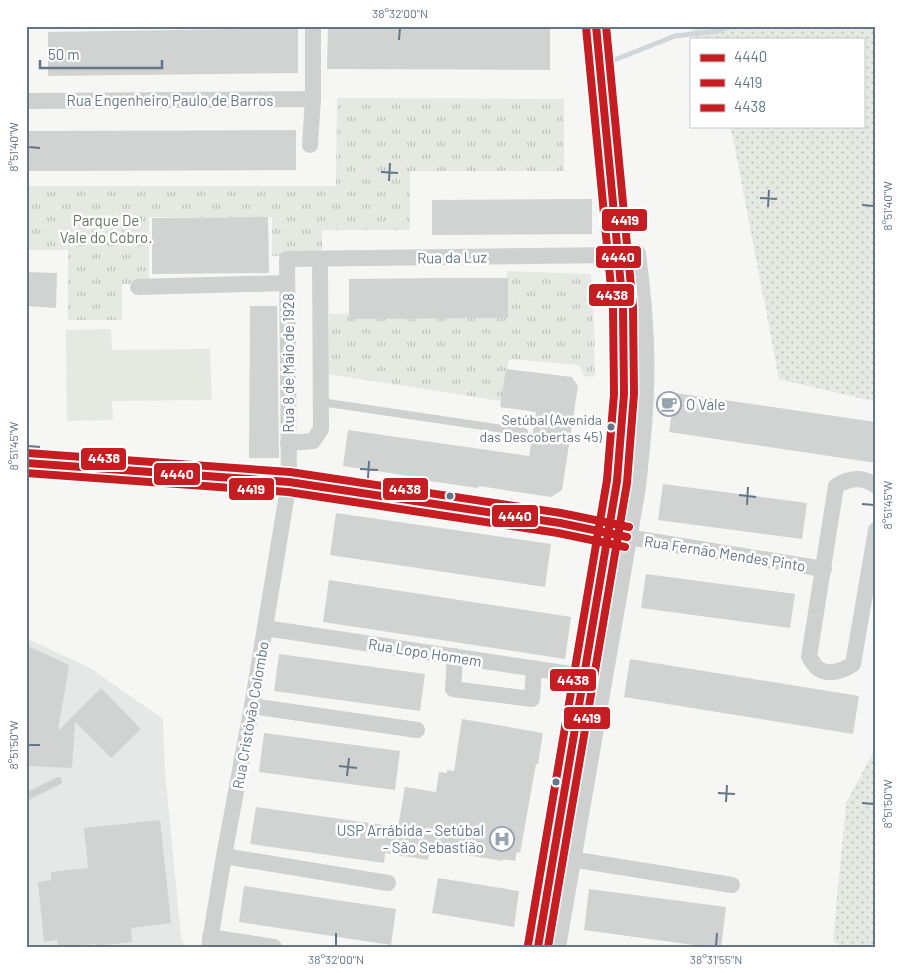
<svg xmlns="http://www.w3.org/2000/svg" width="902" height="973" viewBox="0 0 902 973" font-family="Barlow,sans-serif">
  <style>
    .built { fill: #e6e8e7 }
    .grass { fill: url(#grass-dots) }
    .park { fill: url(#park-tufts) }
    .pitch { fill: #e5e9e2 }
    .lines { fill: none; stroke-linecap: round; stroke-linejoin: round }
    .stream { stroke: #d0d7da; stroke-width: 5 }
    .building { fill: #d1d2d2 }
    .service { stroke: #cfd1d1; stroke-width: 8 }
    .minor { stroke: #cfd1d1; stroke-width: 16 }
    .tertiary { stroke: #cfd1d1; stroke-width: 20 }
    .bus-1-casing { stroke: #fff; stroke-width: 11 }
    .bus-2-casing { stroke: #fff; stroke-width: 11 }
    .bus-3-casing { stroke: #fff; stroke-width: 11 }
    .bus-1 { stroke: #c61d23; stroke-width: 8 }
    .bus-2 { stroke: #c61d23; stroke-width: 8 }
    .bus-3 { stroke: #c61d23; stroke-width: 8 }
    .ticks { fill: none; stroke: #637587; stroke-width: 2 }
    .bus-dot { fill: #637587; stroke: #fff; stroke-width: 2 }
    .labels { text-anchor: middle; dominant-baseline: central; stroke-width: 5; stroke-linejoin: round; paint-order: stroke }
    .bus-label { font-size: 14px; fill: #637587; stroke: #fff; text-anchor: end }
    .street-label { font-size: 15px; fill: #637587; stroke: #fff }
    .park-label { font-size: 15px; fill: #62785f; stroke: #fff }
    .poi-label { font-size: 15px; fill: #637587; stroke: #fff; text-anchor: start }
    .line-badge { stroke: #fff; stroke-width: 2 }
    .badge-label { font-size: 14px; text-anchor: middle; font-weight: bold; fill: #fff }
    .neatline { fill: none; stroke: #637587; stroke-width: 2 }
    .ticks-label { font-size: 12px; text-anchor: middle; fill: #637587 }
  </style>
  <defs>
    <pattern id="grass-dots" width="8" height="8" patternUnits="userSpaceOnUse" patternTransform="scale(1.25)"><rect width="8" height="8" fill="#e5e9e2"/><path d="M2 2h.1M6 6h.1" fill="none" stroke="#bdc1bd" stroke-width="1.8" stroke-linecap="round"/></pattern>
    <pattern id="park-tufts" width="24" height="20" patternUnits="userSpaceOnUse" patternTransform="scale(1.25)"><rect width="24" height="20" fill="#e5e9e2"/><path d="M3 7l-1-3M5 7V3M7 7l1-3M15 17l-1-3M17 17v-4M19 17l1-3" fill="none" stroke="#bdc1bd"/></pattern>
  </defs>
  <rect width="100%" height="100%" fill="#f6f6f4"/>
  <polygon class="built" points="26,638 90,668 163,719 165,772 181,937 185,947 26,947"/>
  <g class="grass">
    <polygon points="691,26 876,26 876,402 779,379 732,133 729,126 863,126 863,39 695,39"/>
    <polygon points="876,747 876,947 842,947 833,941 846,803"/>
  </g>
  <g class="park">
    <polygon points="337,98 564,99 564,171 410,171 410,230 322,230 322,256 272,256 272,217 149,217 149,284 122,284 122,320 68,320 68,250 26,250 26,186 336,186"/>
    <polygon points="507,271 591,274 595,344 594,347 595,377 584,376 579,365 509,359 501,401 328,374 329,314 505,309"/>
  </g>
  <polygon class="pitch" points="111,329 112,350 210,349 212,400 112,401 113,420 67,421 66,330"/>
  <g class="lines">
    <polyline class="stream" points="609,62 675,36 718,31 731,26"/>
  </g>
  <g class="building">
    <polygon points="298,28 298,73 48,76 48,32"/>
    <polygon points="328,28 550,28 550,70 327,69"/>
    <polygon points="296,130 296,170 26,171 26,131"/>
    <polygon points="592,199 592,234 432,235 432,200"/>
    <polygon points="268,217 269,273 152,274 152,218"/>
    <polygon points="26,272 57,273 56,308 26,306"/>
    <polygon points="440,278 508,278 508,318 349,319 349,279"/>
    <polygon points="250,306 277,306 279,458 249,458"/>
    <polygon points="506,369 572,377 578,386 562,490 551,497 479,486 478,488 422,480 423,478 343,466 348,430 529,456 536,412 500,407"/>
    <polygon points="675,393 876,422 876,463 669,432"/>
    <polygon points="663,484 807,503 802,539 658,520"/>
    <polygon points="336,513 551,544 545,587 330,555"/>
    <polygon points="646,574 795,594 790,628 641,608"/>
    <polygon points="329,580 571,617 565,659 323,622"/>
    <polygon points="26,645 69,665 58,731 101,688 141,729 111,758 75,722 72,768 26,766"/>
    <polygon points="279,654 425,674 420,711 274,691"/>
    <polygon points="630,659 859,696 853,734 624,697"/>
    <polygon points="462,719 543,733 538,764 536,764 520,853 517,852 515,861 503,859 503,861 430,849 428,860 385,853 384,863 250,844 256,807 398,827 405,787 436,792 439,772 447,773 447,770 454,771"/>
    <polygon points="264,733 400,751 395,790 259,772"/>
    <polygon points="160,820 171,923 131,928 132,942 96,946 96,944 58,947 57,940 44,942 38,882 51,880 51,872 88,868 84,828"/>
    <polygon points="438,878 519,891 514,927 432,913"/>
    <polygon points="244,886 396,909 391,945 239,922"/>
    <polygon points="589,889 726,907 721,947 708,947 584,930"/>
  </g>
  <g class="lines">
    <g class="service">
      <polyline points="321,402 524,432"/>
      <polyline points="26,797 58,781"/>
    </g>
    <g class="minor">
      <polyline points="26,101 313,99"/>
      <polyline points="310,145 313,99 313,26"/>
      <polyline points="138,287 287,283"/>
      <polyline points="288,443 313,441 321,429 320,259"/>
      <polyline points="26,463 289,482 560,523 608,533"/>
      <path d="M876 486C863 476 849 478 836 486L809 657C812 661 815 667 819 669 829 676 845 670 853 664L876 530"/>
      <polyline points="627,537 824,569"/>
      <polyline points="265,628 584,676"/>
      <polyline points="455,656 453,689 532,699 534,668"/>
      <polyline points="252,706 417,730"/>
      <polyline points="224,856 388,883"/>
      <polyline points="571,859 732,885"/>
      <polyline points="210,937 274,947"/>
      <polyline points="209,947 224,856 252,706 289,482 287,259 617,255 596,26"/>
    </g>
    <path class="tertiary" d="M538 947 617 481 623 419 625 347 617 255 636 254C640 284 643 315 644 345 646 393 641 440 636 487L556 947"/>
    <defs>
      <g id="bus-1">
        <polyline points="26,463 289,482 560,523 627,537"/>
        <polyline points="538,947 617,481 624,394 623,307 596,26"/>
      </g>
      <g id="bus-2">
        <polyline points="26,473 288,492 558,533 625,547"/>
        <polyline points="548,947 627,483 634,394 633,307 606,26"/>
      </g>
      <g id="bus-3">
        <polyline points="27,453 290,472 561,513 629,527"/>
        <polyline points="528,945 607,480 614,394 613,308 586,27"/>
      </g>
    </defs>
    <use href="#bus-1" class="bus-1-casing"/>
    <use href="#bus-2" class="bus-2-casing"/>
    <use href="#bus-3" class="bus-3-casing"/>
    <use href="#bus-1" class="bus-1"/>
    <use href="#bus-2" class="bus-2"/>
    <use href="#bus-3" class="bus-3"/>
  </g>
  <path class="ticks" d="M399 40 400 28M28 147 40 148M381 172 398 173M389 181 390 163M760 198 777 199M862 205 874 206M768 207 769 190M28 446 40 447M360 469 378 470M368 478 369 461M739 495 756 497M862 504 874 505M747 505 748 487M28 745H40M339 766 357 768M347 776 349 758M718 793 735 794M726 802 727 785M862 803 874 804M336 946V933M716 946 717 933"/>
  <defs>
    <symbol id="cafe-ring" viewBox="-11 -11 22 22"><circle r="9.5" fill="#fff" stroke="#96a2ad" stroke-width="1.5"/><path d="M-5.5-4.5H6V0H3Q3 3.5 0 3.5H-2.5Q-5.5 3.5-5.5 0ZM3-3.2v2h1.7v-2ZM-6 4.5H4V6H-6Z" fill="#96a2ad"/></symbol>
    <symbol id="hospital-ring" viewBox="-11 -11 22 22"><circle r="9.5" fill="#fff" stroke="#96a2ad" stroke-width="1.5"/><path d="M-5-5h3v3.5h4V-5h3V5h-3V1.5h-4V5h-3Z" fill="#96a2ad"/></symbol>
  </defs>
  <g fill-rule="evenodd">
    <use href="#cafe-ring" x="655" y="390" width="28" height="28"/>
    <use href="#hospital-ring" x="488" y="825" width="28" height="28"/>
  </g>
  <g class="bus-dot">
    <circle cx="611" cy="427" r="4.5"/>
    <circle cx="450" cy="496" r="4.5"/>
    <circle cx="556" cy="782" r="4.5"/>
  </g>
  <g class="labels">
    <g class="bus-label">
      <text x="602" y="419">Setúbal (Avenida<tspan x="602" dy="17">das Descobertas 45)</tspan></text>
    </g>
    <g class="street-label">
      <text x="170" y="100">Rua Engenheiro Paulo de Barros</text>
      <text transform="translate(452 257) rotate(-1)">Rua da Luz</text>
      <text transform="translate(288 363) rotate(-90)">Rua 8 de Maio de 1928</text>
      <text transform="translate(725 553) rotate(9)">Rua Fernão Mendes Pinto</text>
      <text transform="translate(425 652) rotate(9)">Rua Lopo Homem</text>
      <text transform="translate(250 715) rotate(-80)">Rua Cristóvão Colombo</text>
    </g>
    <g class="park-label">
      <text x="106" y="220">Parque De<tspan x="106" dy="17">Vale do Cobro.</tspan></text>
    </g>
    <g class="poi-label">
      <text x="686" y="404">O Vale</text>
      <text x="484" y="830" text-anchor="end">USP Arrábida - Setúbal<tspan x="484" dy="17">- São Sebastião</tspan></text>
    </g>
  </g>
  <g class="line-badge">
    <rect x="601" y="208" width="47" height="24" rx="5" fill="#c61d23"/>
    <rect x="595" y="245" width="47" height="24" rx="5" fill="#c61d23"/>
    <rect x="588" y="283" width="47" height="24" rx="5" fill="#c61d23"/>
    <rect x="80" y="447" width="47" height="24" rx="5" fill="#c61d23"/>
    <rect x="153" y="462" width="48" height="24" rx="5" fill="#c61d23"/>
    <rect x="228" y="477" width="47" height="24" rx="5" fill="#c61d23"/>
    <rect x="382" y="477" width="47" height="24" rx="5" fill="#c61d23"/>
    <rect x="491" y="504" width="48" height="24" rx="5" fill="#c61d23"/>
    <rect x="549" y="668" width="48" height="24" rx="5" fill="#c61d23"/>
    <rect x="563" y="706" width="48" height="24" rx="5" fill="#c61d23"/>
  </g>
  <g class="badge-label">
    <text x="625" y="225">4419</text>
    <text x="618" y="262">4440</text>
    <text x="612" y="300">4438</text>
    <text x="104" y="463">4438</text>
    <text x="177" y="479">4440</text>
    <text x="251" y="494">4419</text>
    <text x="405" y="494">4438</text>
    <text x="515" y="521">4440</text>
    <text x="573" y="685">4438</text>
    <text x="587" y="723">4419</text>
  </g>
  <rect width="902" height="973" fill="none" stroke="#ffffff" stroke-width="55"/>
  <rect x="690" y="38" width="175" height="90" fill="#ffffff" stroke="#c1c8cf"/>
  <rect x="700" y="54" width="25" height="8" fill="#c61d23" stroke="#c1c8cf"/>
  <text x="734" y="62" font-size="15" fill="#637587">4440</text>
  <rect x="700" y="79" width="25" height="8" fill="#c61d23" stroke="#c1c8cf"/>
  <text x="734" y="88" font-size="15" fill="#637587">4419</text>
  <rect x="700" y="104" width="25" height="8" fill="#c61d23" stroke="#c1c8cf"/>
  <text x="734" y="112" font-size="15" fill="#637587">4438</text>
  <path d="M40 60v8h122v-8" fill="none" stroke="#637587" stroke-width="2.5"/>
  <text x="48" y="60" font-size="15" fill="#637587" stroke="#ffffff" stroke-width="4" paint-order="stroke">50 m</text>
  <rect x="28" y="28" width="846" height="918" class="neatline"/>
  <g class="ticks-label">
    <text x="400" y="18">38°32'00"N</text>
    <text transform="translate(14 147) rotate(-90)" y="4">8°51'40"W</text>
    <text transform="translate(888 206) rotate(-90)" y="4">8°51'40"W</text>
    <text transform="translate(14 446) rotate(-90)" y="4">8°51'45"W</text>
    <text transform="translate(888 505) rotate(-90)" y="4">8°51'45"W</text>
    <text transform="translate(14 745) rotate(-90)" y="4">8°51'50"W</text>
    <text transform="translate(888 804) rotate(-90)" y="4">8°51'50"W</text>
    <text x="336" y="964">38°32'00"N</text>
    <text x="716" y="964">38°31'55"N</text>
  </g>
</svg>
